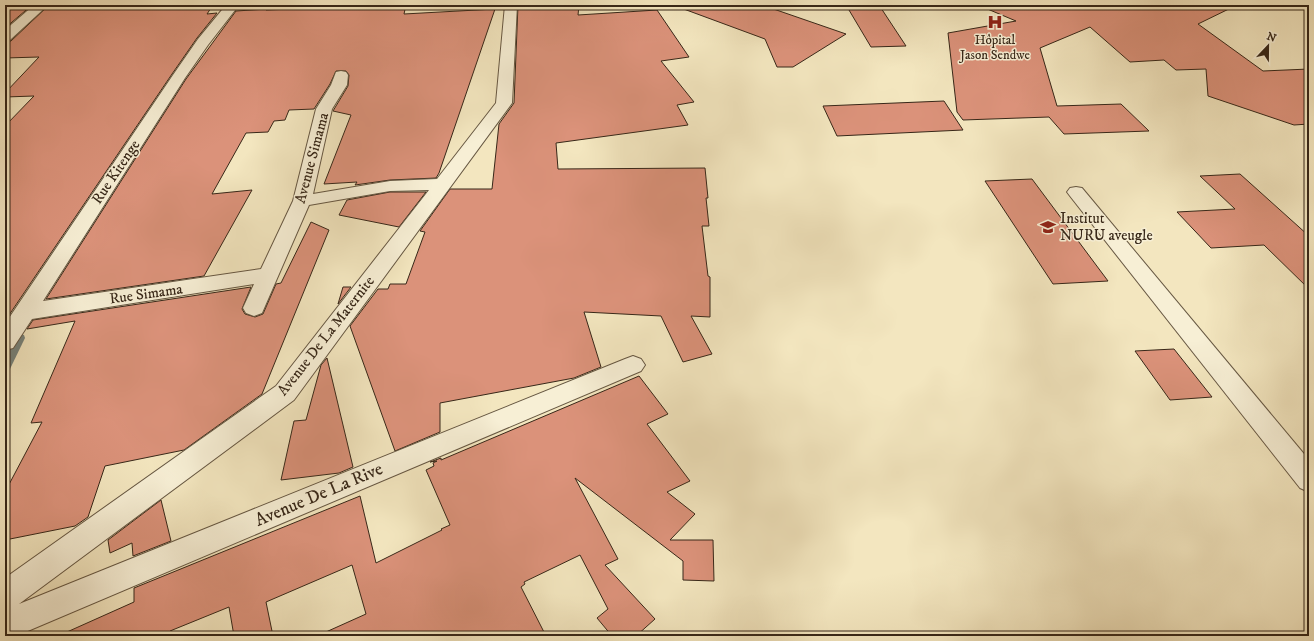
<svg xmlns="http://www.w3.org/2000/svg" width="1314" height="641" viewBox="0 0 1314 641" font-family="'IM FELL DW Pica',serif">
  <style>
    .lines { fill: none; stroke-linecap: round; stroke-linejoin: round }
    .stream { fill: #75817a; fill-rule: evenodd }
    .building { fill: #db927a; stroke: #372718 }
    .minor-casing { stroke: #665742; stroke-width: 2 }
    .minor { fill: #f7efd5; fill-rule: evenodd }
    .labels { text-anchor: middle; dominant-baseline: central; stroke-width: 3; stroke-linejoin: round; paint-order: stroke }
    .far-poi-label { font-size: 13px; fill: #372718; stroke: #f7efd5 }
    .street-label { font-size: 15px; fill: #372718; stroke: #f7efd5 }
    .poi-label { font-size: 15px; fill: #372718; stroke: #f7efd5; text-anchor: start }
    .near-street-label { font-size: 18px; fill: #372718; stroke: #f7efd5 }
  </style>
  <rect width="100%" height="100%" fill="#f3e6bf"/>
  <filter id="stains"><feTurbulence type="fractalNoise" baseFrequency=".005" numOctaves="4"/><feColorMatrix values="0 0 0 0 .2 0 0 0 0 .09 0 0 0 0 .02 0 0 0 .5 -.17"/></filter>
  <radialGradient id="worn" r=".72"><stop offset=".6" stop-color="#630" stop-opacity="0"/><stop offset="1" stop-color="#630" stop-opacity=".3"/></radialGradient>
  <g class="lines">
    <polygon class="stream" points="20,334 24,335 25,338 9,371 5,372 5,358 16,335"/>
  </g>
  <g class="building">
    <polygon points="29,5 32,5 5,28 5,6"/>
    <polygon points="49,5 213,5 207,14 217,13 197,38 172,74 5,321 5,126 34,96 5,97 5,93 39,57 5,58 5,42 11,41"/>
    <polygon points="393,5 406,5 404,14 495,9 439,173 436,178 390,180 355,185 357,182 324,184 351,115 333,111 348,86 349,75 346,71 336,71 330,84 314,109 289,110 285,120 274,121 268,132 246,133 212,194 252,190 204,276 46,299 186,79 236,11 267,9 266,10"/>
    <polygon points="518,5 579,5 578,15 657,10 689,57 661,61 694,102 677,105 688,125 556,143 558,169 705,168 708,198 706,198 709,226 702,226 708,276 710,277 710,317 691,316 712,354 683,362 661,316 584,312 601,367 574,378 440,403 440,432 395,451 350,326 378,289 388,289 390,284 406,284 425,232 420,231 450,189 492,189 499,124 514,103"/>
    <polygon points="681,5 762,5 846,34 793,67 777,67 765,39 681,8"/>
    <polygon points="846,5 879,5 906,46 871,47"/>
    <polygon points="978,5 1237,5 1198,24 1263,71 1309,69 1309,124 1294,125 1208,96 1206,69 1176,70 1164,60 1130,62 1090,27 1040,48 1057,106 1121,104 1149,131 1064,134 1049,117 963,120 957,112 948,33 1016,21"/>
    <polygon points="944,101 963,130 837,136 823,106"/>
    <polygon points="1240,174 1309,236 1309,289 1264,245 1211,248 1177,212 1235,209 1200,176"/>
    <polygon points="1032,179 1108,281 1053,284 985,181"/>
    <polygon points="390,192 426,192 399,227 339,215 347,200"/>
    <polygon points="311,222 329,230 262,394 184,450 105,466 88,517 75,526 5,540 5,492 42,422 31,423 75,321 27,329 33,320 251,287 242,309 245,314 255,317 263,314 276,284 281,283"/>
    <polygon points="343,287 351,287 338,304"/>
    <polygon points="1174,349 1212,397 1170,400 1135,351"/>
    <polygon points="327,358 353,467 339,473 281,480 294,421 306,420 321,365"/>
    <polygon points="639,376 668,414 647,424 690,481 667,492 695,514 670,540 713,540 714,581 683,580 683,561 575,478 618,559 605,565 655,619 636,636 612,636 597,618 608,609 580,555 524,582 525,584 521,587 546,636 317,636 366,614 352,565 266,602 273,636 234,636 229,607 170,631 170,636 58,636 134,602 134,588 360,496 376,563 442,530 441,529 450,525 426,470 434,466 433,463 437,461 430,462 441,458 441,460"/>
    <polygon points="161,500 171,541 133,556 132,543 110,553 108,540"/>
  </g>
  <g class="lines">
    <defs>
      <g id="minor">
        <polygon points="34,5 48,5 10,40 5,41 5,30"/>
        <polygon points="226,5 239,5 208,45 185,78 43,301 261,269 293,201 316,109 331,85 336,72 341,71 346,72 348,75 347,85 332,109 313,194 390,181 437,179 496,103 505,5 517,5 512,103 294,400 19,604 625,359 633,356 641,359 645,365 641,371 16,636 5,636 5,578 276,386 429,190 390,191 309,205 262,313 254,316 246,313 243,308 254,284 32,319 13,348 5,350 5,324 173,75 198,39"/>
        <polygon points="1076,187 1082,188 1309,460 1309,492 1300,488 1070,196 1067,192 1070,188"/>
      </g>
    </defs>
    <use href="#minor" class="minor-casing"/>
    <use href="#minor" class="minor"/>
  </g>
  <defs>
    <symbol id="hospital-bare" viewBox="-9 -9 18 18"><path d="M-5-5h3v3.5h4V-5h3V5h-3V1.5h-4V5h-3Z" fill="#8f2418" stroke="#f7efd5" stroke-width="2.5" paint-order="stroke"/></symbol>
    <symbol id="school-bare" viewBox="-9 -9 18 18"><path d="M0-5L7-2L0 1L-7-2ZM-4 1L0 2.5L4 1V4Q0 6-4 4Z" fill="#8f2418" stroke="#f7efd5" stroke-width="2.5" paint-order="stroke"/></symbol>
  </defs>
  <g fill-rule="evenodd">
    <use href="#hospital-bare" x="984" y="11" width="22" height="22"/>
    <use href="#school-bare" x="1037" y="216" width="22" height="22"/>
  </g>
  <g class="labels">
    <g class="far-poi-label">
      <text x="995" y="40">Hôpital<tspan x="995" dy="15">Jason Sendwe</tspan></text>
    </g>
    <g class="street-label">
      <text transform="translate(312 158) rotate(-75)">Avenue Simama</text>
      <text transform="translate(116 172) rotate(-56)">Rue Kitenge</text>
      <text transform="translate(146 294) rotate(-8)">Rue Simama</text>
      <text transform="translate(326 336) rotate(-52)">Avenue De La Maternite</text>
    </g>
    <g class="poi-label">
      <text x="1060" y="218">Institut<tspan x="1060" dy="17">NURU aveugle</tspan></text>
    </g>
    <g class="near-street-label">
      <text transform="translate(319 495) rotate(-23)">Avenue De La Rive</text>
    </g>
  </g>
  <rect width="1314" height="641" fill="none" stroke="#f3e6bf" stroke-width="20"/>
  <rect x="6" y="6" width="1302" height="629" fill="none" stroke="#372718" stroke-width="2"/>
  <rect x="10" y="10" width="1294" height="621" fill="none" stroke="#372718"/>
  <g transform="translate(1268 46) rotate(22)" stroke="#f7efd5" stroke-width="3" paint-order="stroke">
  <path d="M0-3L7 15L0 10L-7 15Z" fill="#372718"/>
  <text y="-6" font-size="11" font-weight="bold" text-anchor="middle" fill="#372718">N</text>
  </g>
  <rect width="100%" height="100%" filter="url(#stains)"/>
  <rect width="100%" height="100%" fill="url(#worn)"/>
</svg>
